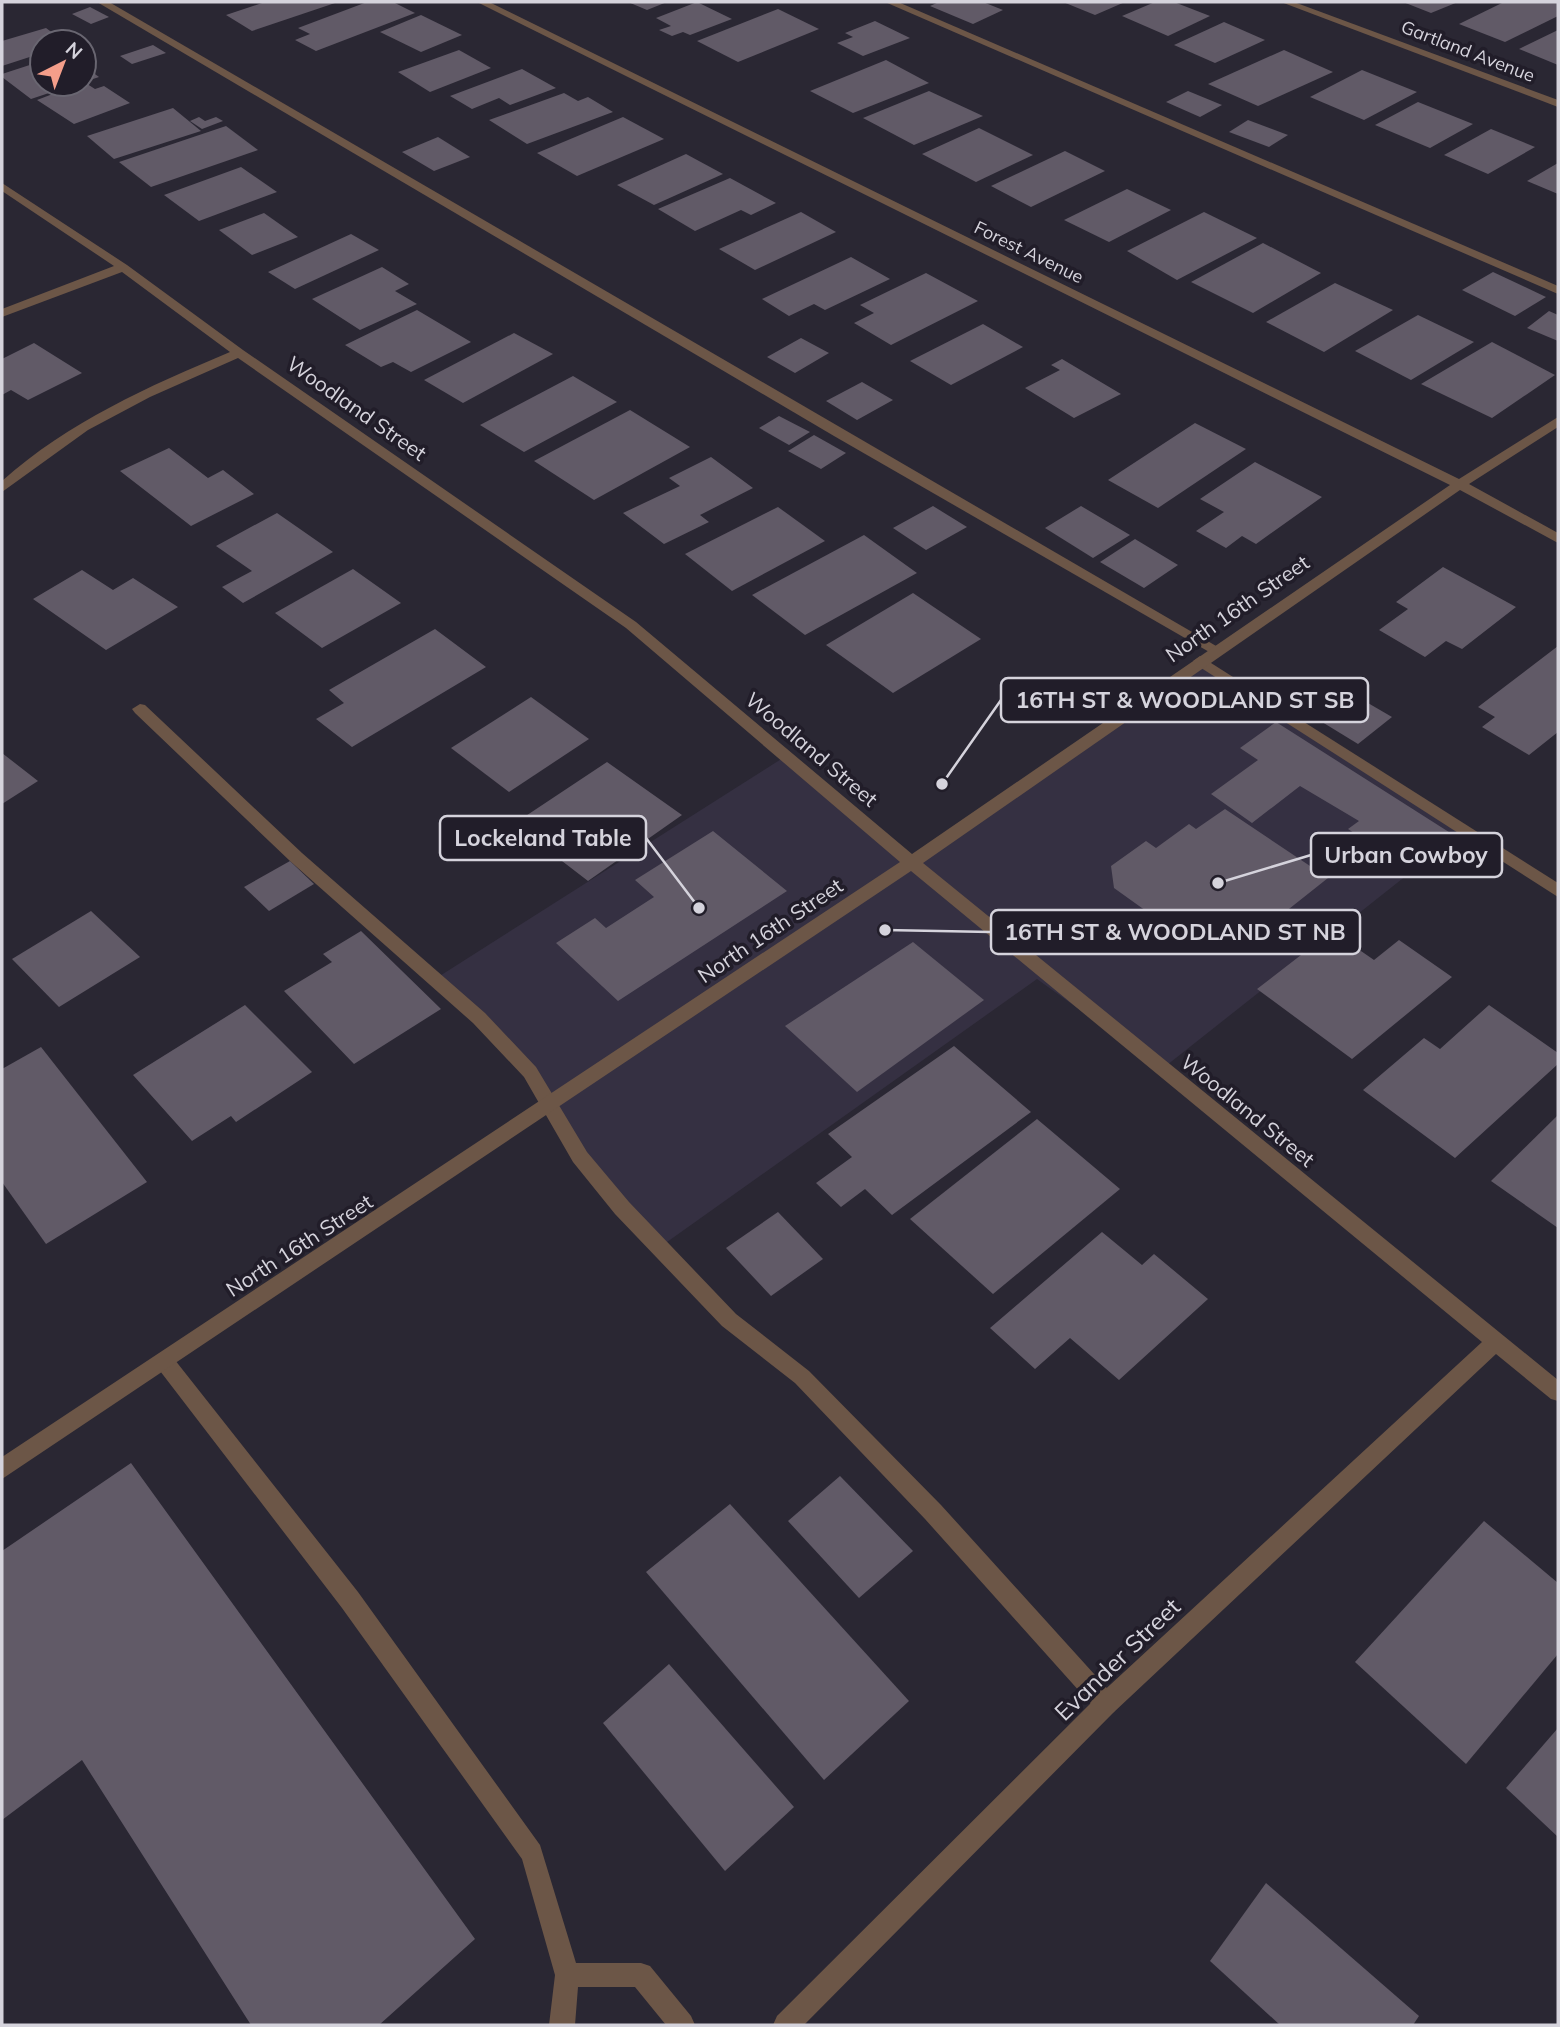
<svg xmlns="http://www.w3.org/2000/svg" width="1560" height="2027" viewBox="0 0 1560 2027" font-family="Mulish,sans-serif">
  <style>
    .built { fill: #353042 }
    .building { fill: #615a67 }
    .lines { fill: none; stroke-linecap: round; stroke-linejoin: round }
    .lane { fill: #6c5647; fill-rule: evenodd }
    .street { fill: #6c5647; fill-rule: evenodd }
    .labels { text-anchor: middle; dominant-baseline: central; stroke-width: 7; stroke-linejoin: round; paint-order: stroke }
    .far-street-label { font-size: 18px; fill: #d5d3dc; stroke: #211d29 }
    .street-label { font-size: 21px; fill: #d5d3dc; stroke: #211d29 }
    .near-street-label { font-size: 24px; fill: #d5d3dc; stroke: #211d29 }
    .leader { fill: none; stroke: #d5d3dc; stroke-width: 2.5 }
    .callout-dot { fill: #d5d3dc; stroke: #211d29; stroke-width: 2.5 }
    .callout { fill: #211d29; stroke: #d5d3dc; stroke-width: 2.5 }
    .callout-label { font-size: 23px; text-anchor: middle; font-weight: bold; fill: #d5d3dc }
  </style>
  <rect width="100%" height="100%" fill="#2a2733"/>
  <polygon class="built" points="1200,661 1464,830 1162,1069 1037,979 660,1247 622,1208 530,1072 435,979 786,756 911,862"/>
  <g class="building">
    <polygon points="265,2 338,2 252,31 226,15"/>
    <polygon points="367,2 393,2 415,13 316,51 295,40 310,34 298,28"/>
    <polygon points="628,2 667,2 647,10"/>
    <polygon points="697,2 732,19 690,35 683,32 672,36 659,30 671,26 656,18"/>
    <polygon points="939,2 983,2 1003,10 973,24 930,6"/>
    <polygon points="1063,2 1125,2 1095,15"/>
    <polygon points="1155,2 1174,2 1210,16 1168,36 1122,16"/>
    <polygon points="1403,2 1458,2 1431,13"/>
    <polygon points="1504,2 1558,2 1558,16 1505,42 1459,24"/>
    <polygon points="90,7 109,17 91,24 72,14"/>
    <polygon points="778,9 819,29 738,62 697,41"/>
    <polygon points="421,15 462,35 421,52 380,32"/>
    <polygon points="875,21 910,38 863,56 837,43 853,37 845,33"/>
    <polygon points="1224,22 1265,40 1215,63 1174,45"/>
    <polygon points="46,28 65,42 42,42 42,53 2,66 2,41"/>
    <polygon points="1558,30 1558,65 1519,49"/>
    <polygon points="153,45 166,53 132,64 120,56"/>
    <polygon points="459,50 491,68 430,92 398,72"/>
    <polygon points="1284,50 1333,72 1258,106 1208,84"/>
    <polygon points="886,60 929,83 853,113 810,91"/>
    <polygon points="42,61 42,84 76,84 31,99 2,77 2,74"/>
    <polygon points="84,66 99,77 84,82"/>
    <polygon points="522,69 556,88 510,105 499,98 472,109 450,96"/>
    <polygon points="1362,70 1417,92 1364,120 1310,97"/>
    <polygon points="84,82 95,89 104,86 130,103 74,124 37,100"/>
    <polygon points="929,91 983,116 914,145 863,118"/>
    <polygon points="1188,91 1222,105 1200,117 1166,102"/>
    <polygon points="564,93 578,101 588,97 613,112 527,144 489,120"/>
    <polygon points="1418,102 1473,124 1430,148 1375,125"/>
    <polygon points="173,108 201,131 114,159 87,136"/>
    <polygon points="199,117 205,121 216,117 223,121 202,129 190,121"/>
    <polygon points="623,117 664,139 577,176 537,153"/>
    <polygon points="1248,120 1288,135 1269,147 1229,132"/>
    <polygon points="226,126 258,150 151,187 119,162"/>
    <polygon points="979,128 1033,155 976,182 922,154"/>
    <polygon points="1491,129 1535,147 1488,174 1444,155"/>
    <polygon points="438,137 470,157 434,171 402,152"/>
    <polygon points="1065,151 1105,171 1031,207 991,186"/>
    <polygon points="686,154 723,174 654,205 617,185"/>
    <polygon points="1558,163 1558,194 1527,181"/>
    <polygon points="241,167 277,192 199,221 164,195"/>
    <polygon points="730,178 776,203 751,215 741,210 695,231 658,209"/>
    <polygon points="1127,189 1171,210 1109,242 1064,220"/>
    <polygon points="801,212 836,232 755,270 719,249"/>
    <polygon points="1204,212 1257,238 1177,280 1127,251"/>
    <polygon points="264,213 298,237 252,255 219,230"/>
    <polygon points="351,234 379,250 295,289 268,272"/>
    <polygon points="1263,243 1321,273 1253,313 1191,282"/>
    <polygon points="851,257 890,279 825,310 814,304 789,316 762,299"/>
    <polygon points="382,267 409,284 395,291 417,304 360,330 312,299"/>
    <polygon points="1493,272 1546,297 1515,316 1462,290"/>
    <polygon points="926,273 978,301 891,345 854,323 874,313 860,305"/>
    <polygon points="1335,283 1393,310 1324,352 1266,322"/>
    <polygon points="417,310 471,342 411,372 393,362 381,367 345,345"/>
    <polygon points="1549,311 1558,315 1558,341 1527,328"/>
    <polygon points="1418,315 1474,342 1411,380 1355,351"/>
    <polygon points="983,324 1023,347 951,385 910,361"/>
    <polygon points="514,333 553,354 463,403 424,380"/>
    <polygon points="801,338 829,353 795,373 767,357"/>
    <polygon points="1492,342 1555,375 1492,418 1421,384"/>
    <polygon points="34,343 82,373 28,400 11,390 2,395 2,359"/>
    <polygon points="1062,359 1121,394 1074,418 1025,388 1060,370 1051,365"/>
    <polygon points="573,376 617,402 524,452 480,425"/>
    <polygon points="862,382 893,400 857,420 826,401"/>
    <polygon points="630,410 690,447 594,500 534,461"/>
    <polygon points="779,416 810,432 789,445 759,428"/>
    <polygon points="1195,423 1246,449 1158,508 1108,480"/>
    <polygon points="814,435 846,453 821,469 788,451"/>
    <polygon points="169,448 208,478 223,470 254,494 191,526 120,471"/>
    <polygon points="711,457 753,488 700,515 709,522 664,544 623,513 680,486 669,478"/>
    <polygon points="1255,462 1322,497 1256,544 1242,536 1226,548 1196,531 1224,512 1200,499"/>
    <polygon points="933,506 967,527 926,550 893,528"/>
    <polygon points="1081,506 1130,535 1093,558 1045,528"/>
    <polygon points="778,507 825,541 732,591 685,554"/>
    <polygon points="277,513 333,552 243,603 222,587 252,571 216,546"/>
    <polygon points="864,535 917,573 805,635 752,595"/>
    <polygon points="1135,539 1178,565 1144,588 1100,562"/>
    <polygon points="1443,567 1516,607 1462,649 1446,641 1425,657 1379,630 1408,609 1396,602"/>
    <polygon points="353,569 401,603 322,648 275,613"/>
    <polygon points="82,570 113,590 133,578 178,607 106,650 33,599"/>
    <polygon points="913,593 981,639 893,693 826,645"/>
    <polygon points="435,629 486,667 352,747 316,719 344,703 329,690"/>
    <polygon points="1558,646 1558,732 1529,755 1482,727 1495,717 1478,707"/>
    <polygon points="1325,678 1392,717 1358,744 1291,703"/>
    <polygon points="531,697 589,739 509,792 451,748"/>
    <polygon points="1276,722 1452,834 1409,870 1348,829 1359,821 1300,786 1252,823 1211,794 1258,760 1240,748"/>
    <polygon points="2,753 38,781 2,804"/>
    <polygon points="607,762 682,815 588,881 536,841 519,853 497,835"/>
    <polygon points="1225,809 1328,878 1260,932 1250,925 1218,951 1182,925 1174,931 1114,888 1111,866 1146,841 1156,848 1189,824 1196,829"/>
    <polygon points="713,831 787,891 618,1001 556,943 595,918 606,928 654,897 635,880"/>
    <polygon points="290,861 314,884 269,911 244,887"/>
    <polygon points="91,911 140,957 59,1007 12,959"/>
    <polygon points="361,931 441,1009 354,1064 284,991 332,962 323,954"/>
    <polygon points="1332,931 1374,960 1399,940 1452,977 1352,1059 1257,989"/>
    <polygon points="913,942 984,1000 857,1092 785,1026"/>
    <polygon points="245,1005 312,1072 236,1122 231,1116 192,1141 133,1075"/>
    <polygon points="1489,1005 1558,1053 1558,1064 1455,1158 1363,1090 1424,1038 1440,1049"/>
    <polygon points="954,1046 1031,1112 892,1215 865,1189 841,1207 816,1183 852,1157 828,1134"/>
    <polygon points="41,1047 147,1182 46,1244 2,1182 2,1069"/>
    <polygon points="1558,1115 1558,1228 1491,1181"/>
    <polygon points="1037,1119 1120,1189 993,1294 910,1219"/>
    <polygon points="778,1212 823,1259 771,1296 726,1248"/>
    <polygon points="1102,1232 1142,1265 1154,1254 1208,1299 1119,1380 1070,1338 1035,1369 990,1328"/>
    <polygon points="131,1463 475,1939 379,2025 251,2025 82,1760 2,1820 2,1551"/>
    <polygon points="840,1476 913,1551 859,1598 788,1521"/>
    <polygon points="730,1504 909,1701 824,1780 646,1572"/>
    <polygon points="1484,1521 1558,1583 1558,1654 1466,1764 1355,1662"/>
    <polygon points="669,1664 794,1807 725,1871 603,1723"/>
    <polygon points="1558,1728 1558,1837 1506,1788"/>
    <polygon points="1266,1883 1419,2016 1413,2025 1280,2025 1210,1961"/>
  </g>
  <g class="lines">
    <g class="lane">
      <polygon points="97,2 109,2 1223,650 1221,653 1211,653 834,436"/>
      <polygon points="885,2 898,2 1558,286 1558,294"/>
      <polygon points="1200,656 1558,883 1558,897 1195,664 1193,661"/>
      <polygon points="140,704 145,705 302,853 485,1013 536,1067 587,1152 629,1202 736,1314 809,1371 941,1505 1114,1696 1117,1704 1114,1712 1106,1715 1098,1712 925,1519 795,1383 722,1326 615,1214 573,1162 524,1077 473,1023 290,861 135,713 132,709"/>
      <polygon points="164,1352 171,1355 358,1592 540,1845 576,1963 641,1963 650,1966 691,2016 695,2025 666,2025 635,1987 578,1987 575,2025 549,2025 555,1975 522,1859 342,1608 157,1367 154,1361 157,1355"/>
    </g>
    <g class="street">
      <path d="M477 2H489L1459 479 1558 417V427L1469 484 1558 533V543L1460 490 923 863 1558 1380V1401L1551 1399 1496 1354 1114 1712 804 2025H773L777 2016 1098 1696 1482 1342 911 871 2 1479V1457L900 862 626 628 238 358 150 397 88 430 2 492V481C68 422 149 386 230 352L122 272 2 317V309L114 266 2 191V183L127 265 243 350 636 622 912 854 1450 485Z"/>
      <polygon points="1281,2 1294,2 1558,100 1558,107"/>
    </g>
  </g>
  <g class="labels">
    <g class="far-street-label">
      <text transform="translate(1468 51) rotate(21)">Gartland Avenue</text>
      <text transform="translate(1029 252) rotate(26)">Forest Avenue</text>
    </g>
    <g class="street-label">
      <text transform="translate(357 408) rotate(35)">Woodland Street</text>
      <text transform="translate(1237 608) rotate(-35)">North 16th Street</text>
      <text transform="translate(812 749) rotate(40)">Woodland Street</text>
      <text transform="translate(770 930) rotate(-34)">North 16th Street</text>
      <text transform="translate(1248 1110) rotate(39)">Woodland Street</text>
      <text transform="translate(299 1245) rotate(-33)">North 16th Street</text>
    </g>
    <g class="near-street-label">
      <text transform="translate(1117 1659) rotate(-44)">Evander Street</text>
    </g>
  </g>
  <path class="leader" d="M942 784L1001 700M699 908L646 838M1218 883L1311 855M885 930L991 932"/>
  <g class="callout-dot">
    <circle cx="942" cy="784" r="7"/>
    <circle cx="699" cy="908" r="7"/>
    <circle cx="1218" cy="883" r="7"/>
    <circle cx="885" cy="930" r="7"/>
  </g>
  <g class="callout">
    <rect x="1001" y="678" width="367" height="44" rx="7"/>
    <rect x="440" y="816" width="206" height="44" rx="7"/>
    <rect x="1311" y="833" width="191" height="44" rx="7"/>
    <rect x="991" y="910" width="369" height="44" rx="7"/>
  </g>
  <g class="callout-label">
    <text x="1185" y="708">16TH ST &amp; WOODLAND ST SB</text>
    <text x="543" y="846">Lockeland Table</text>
    <text x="1406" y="863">Urban Cowboy</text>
    <text x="1175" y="940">16TH ST &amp; WOODLAND ST NB</text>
  </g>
  <rect width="1560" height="2027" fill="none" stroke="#d5d3dc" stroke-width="7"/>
  <g transform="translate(63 63) rotate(42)"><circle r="33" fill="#211d29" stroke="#696671" stroke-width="2"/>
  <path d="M0-5L12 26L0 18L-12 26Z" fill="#f49e8a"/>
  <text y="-10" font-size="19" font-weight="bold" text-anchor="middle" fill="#d5d3dc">N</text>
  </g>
</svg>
